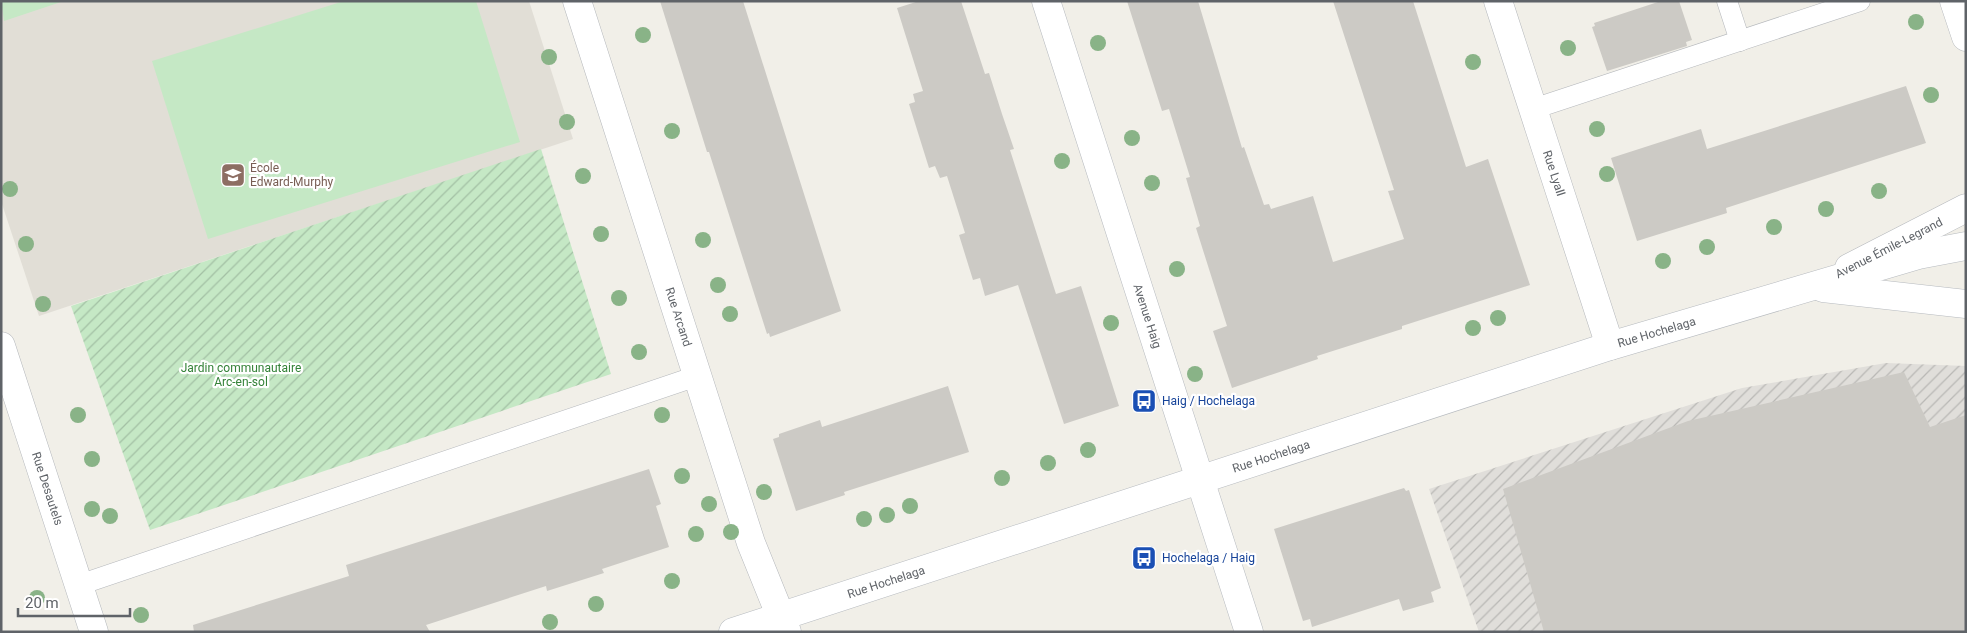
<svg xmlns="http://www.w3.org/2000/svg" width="1967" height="633" viewBox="0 0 1967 633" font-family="Roboto,sans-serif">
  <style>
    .industrial { fill: url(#industrial-furrows) }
    .education { fill: #e1ded6 }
    .garden { fill: url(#garden-furrows) }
    .pitch { fill: #c5e8c5 }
    .building { fill: #cccac5 }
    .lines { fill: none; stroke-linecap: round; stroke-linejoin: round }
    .lane-casing { stroke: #b5b8bc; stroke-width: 21 }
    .street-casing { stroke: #b5b8bc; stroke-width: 29 }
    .secondary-casing { stroke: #b6babf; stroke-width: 29 }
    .lane { stroke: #fff; stroke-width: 20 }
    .street { stroke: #fff; stroke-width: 28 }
    .secondary { stroke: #fff; stroke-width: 28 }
    .tree { fill: #89b387 }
    .labels { text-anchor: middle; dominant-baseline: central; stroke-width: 4.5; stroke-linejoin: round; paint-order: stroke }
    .education-label { font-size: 12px; fill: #785e54; stroke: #fff; text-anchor: start }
    .street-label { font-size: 12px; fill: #5f6368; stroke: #fff }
    .park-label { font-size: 12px; fill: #348238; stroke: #fff }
    .transit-label { font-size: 12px; fill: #164399; stroke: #fff; text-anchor: start }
  </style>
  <defs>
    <pattern id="industrial-furrows" width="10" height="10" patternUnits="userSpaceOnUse" patternTransform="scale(1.25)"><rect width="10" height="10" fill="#e0deda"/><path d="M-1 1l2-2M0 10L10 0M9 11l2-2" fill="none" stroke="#b9b8b5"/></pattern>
    <pattern id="garden-furrows" width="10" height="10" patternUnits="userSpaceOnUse" patternTransform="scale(1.25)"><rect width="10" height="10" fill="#c5e8c5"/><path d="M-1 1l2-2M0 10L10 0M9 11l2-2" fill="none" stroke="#a3c0a4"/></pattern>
  </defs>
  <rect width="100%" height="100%" fill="#f1efe8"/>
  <polygon class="industrial" points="1886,363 1966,366 1966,632 1479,632 1429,489 1742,388"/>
  <polygon class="education" points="1,1 529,1 573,139 39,316 1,201"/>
  <polygon class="garden" points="541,149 611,374 150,530 71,306"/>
  <g class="pitch">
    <polygon points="1,1 64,1 4,21"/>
    <polygon points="344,1 476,1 520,142 208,239 152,61"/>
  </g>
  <g class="building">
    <polygon points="660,1 743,1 841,311 770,337 769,333 767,334 709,152 707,152"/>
    <polygon points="919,1 961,1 985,74 989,73 1002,114 1014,149 1010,150 1056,294 1081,286 1119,406 1064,424 1018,285 985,296 980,278 973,280 959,235 965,233 947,176 940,178 935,166 929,168 909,104 915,102 913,94 923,91 897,8"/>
    <polygon points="1127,1 1198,1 1242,148 1244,147 1264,205 1269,204 1271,209 1313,196 1333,262 1404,239 1388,191 1394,190 1333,1 1413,1 1466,167 1488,159 1530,285 1402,326 1402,329 1317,356 1318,359 1232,388 1213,331 1227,326 1196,228 1200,226 1186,178 1190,177 1169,109 1162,111"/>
    <polygon points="1661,1 1679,1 1692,40 1686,42 1687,46 1607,71 1592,27 1595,26 1594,23"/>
    <polygon points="1906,86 1926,143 1726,208 1727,213 1637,241 1611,158 1701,129 1707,149"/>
    <polygon points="1904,372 1930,427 1966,415 1966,632 1544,632 1503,489 1688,421"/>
    <polygon points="948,386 969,452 844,492 845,495 796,511 773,439 779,437 779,434 820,420 822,427"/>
    <polygon points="649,469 661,504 656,506 669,547 602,569 604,573 547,591 546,586 426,625 430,632 194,632 193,625 349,576 346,565"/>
    <polygon points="1404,488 1406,491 1409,490 1441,588 1431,592 1434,602 1403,611 1399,599 1312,627 1310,619 1303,621 1274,529"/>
  </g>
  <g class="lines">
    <defs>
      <g id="lane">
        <polyline points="1727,1 1740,41"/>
        <polyline points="1533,109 1860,1"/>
        <polyline points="79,585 697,376"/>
      </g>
      <g id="street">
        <path id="s1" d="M577 1 751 543 787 632"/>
        <path id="s2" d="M1498 1 1610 346"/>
        <polyline points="1954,1 1966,37"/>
        <polyline points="1849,268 1966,208"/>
        <path id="s3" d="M1 346 94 632"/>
      </g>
      <g id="secondary">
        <path id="s4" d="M1046 1 1249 632"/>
        <polyline points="1823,288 1966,304"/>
        <path id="s5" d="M733 632 1610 346 1918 255 1966 246"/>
      </g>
    </defs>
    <use href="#lane" class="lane-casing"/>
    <use href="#street" class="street-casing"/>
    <use href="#secondary" class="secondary-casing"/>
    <use href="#lane" class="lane"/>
    <use href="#street" class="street"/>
    <use href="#secondary" class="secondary"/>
  </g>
  <g class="tree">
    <circle cx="1916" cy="22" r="8"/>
    <circle cx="643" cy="35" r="8"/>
    <circle cx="1098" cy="43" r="8"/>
    <circle cx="1568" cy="48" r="8"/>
    <circle cx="549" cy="57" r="8"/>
    <circle cx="1473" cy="62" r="8"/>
    <circle cx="1931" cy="95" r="8"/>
    <circle cx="567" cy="122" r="8"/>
    <circle cx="1597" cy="129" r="8"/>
    <circle cx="672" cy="131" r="8"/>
    <circle cx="1132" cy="138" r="8"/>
    <circle cx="1062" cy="161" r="8"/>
    <circle cx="1607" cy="174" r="8"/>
    <circle cx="583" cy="176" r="8"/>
    <circle cx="1152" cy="183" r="8"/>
    <circle cx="10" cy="189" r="8"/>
    <circle cx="1879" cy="191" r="8"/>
    <circle cx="1826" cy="209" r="8"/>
    <circle cx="1774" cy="227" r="8"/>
    <circle cx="601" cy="234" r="8"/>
    <circle cx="703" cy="240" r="8"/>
    <circle cx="26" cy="244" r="8"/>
    <circle cx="1707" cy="247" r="8"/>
    <circle cx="1663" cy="261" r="8"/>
    <circle cx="1177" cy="269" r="8"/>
    <circle cx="718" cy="285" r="8"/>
    <circle cx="619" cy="298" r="8"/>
    <circle cx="43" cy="304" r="8"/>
    <circle cx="730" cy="314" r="8"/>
    <circle cx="1498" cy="318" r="8"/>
    <circle cx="1111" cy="323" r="8"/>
    <circle cx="1473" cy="328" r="8"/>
    <circle cx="639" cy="352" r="8"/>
    <circle cx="1195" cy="374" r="8"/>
    <circle cx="78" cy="415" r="8"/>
    <circle cx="662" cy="415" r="8"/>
    <circle cx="1088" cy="450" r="8"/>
    <circle cx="92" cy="459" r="8"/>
    <circle cx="1048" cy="463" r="8"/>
    <circle cx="682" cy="476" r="8"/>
    <circle cx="1002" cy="478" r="8"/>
    <circle cx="764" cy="492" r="8"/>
    <circle cx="709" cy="504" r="8"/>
    <circle cx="910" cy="506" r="8"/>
    <circle cx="92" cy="509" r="8"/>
    <circle cx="887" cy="515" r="8"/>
    <circle cx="110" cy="516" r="8"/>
    <circle cx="864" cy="519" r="8"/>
    <circle cx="731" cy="532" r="8"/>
    <circle cx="696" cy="534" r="8"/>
    <circle cx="672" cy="581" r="8"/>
    <circle cx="37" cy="598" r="8"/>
    <circle cx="596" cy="604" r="8"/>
    <circle cx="141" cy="615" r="8"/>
    <circle cx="550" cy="622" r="8"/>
  </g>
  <defs>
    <symbol id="school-square" viewBox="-11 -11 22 22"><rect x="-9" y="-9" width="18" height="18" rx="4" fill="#8d6e63" stroke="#fff"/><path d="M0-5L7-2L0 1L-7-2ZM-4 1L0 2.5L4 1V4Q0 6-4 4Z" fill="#fff"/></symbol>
    <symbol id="bus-square" viewBox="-11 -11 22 22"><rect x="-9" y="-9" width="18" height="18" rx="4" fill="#1a4fb4" stroke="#fff"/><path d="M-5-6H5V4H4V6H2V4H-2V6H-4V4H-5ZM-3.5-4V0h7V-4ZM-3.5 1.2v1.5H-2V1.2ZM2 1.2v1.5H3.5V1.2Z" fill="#fff"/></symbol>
  </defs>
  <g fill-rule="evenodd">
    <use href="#school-square" x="219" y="161" width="28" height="28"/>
    <use href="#bus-square" x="1130" y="387" width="28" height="28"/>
    <use href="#bus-square" x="1130" y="544" width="28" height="28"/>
  </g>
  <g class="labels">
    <g class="education-label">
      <text x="250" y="168">École<tspan x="250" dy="14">Edward-Murphy</tspan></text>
    </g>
    <g class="street-label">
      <text stroke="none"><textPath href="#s2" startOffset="181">Rue Lyall</textPath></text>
      <text transform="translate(1889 248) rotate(-27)">Avenue Émile-Legrand</text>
      <text stroke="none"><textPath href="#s4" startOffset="331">Avenue Haig</textPath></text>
      <text stroke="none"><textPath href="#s1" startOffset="332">Rue Arcand</textPath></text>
      <text stroke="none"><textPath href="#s5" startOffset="971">Rue Hochelaga</textPath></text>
      <text stroke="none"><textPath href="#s5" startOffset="566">Rue Hochelaga</textPath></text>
      <text stroke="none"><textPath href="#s3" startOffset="150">Rue Desautels</textPath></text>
      <text stroke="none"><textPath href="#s5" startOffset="161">Rue Hochelaga</textPath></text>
    </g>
    <g class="park-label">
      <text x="241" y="368">Jardin communautaire<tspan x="241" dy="14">Arc-en-sol</tspan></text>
    </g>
    <g class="transit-label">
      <text x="1162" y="401">Haig / Hochelaga</text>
      <text x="1162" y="558">Hochelaga / Haig</text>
    </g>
  </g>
  <rect width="1967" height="633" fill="none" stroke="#5f6368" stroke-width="5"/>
  <path d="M18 608v8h112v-8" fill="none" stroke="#5f6368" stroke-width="2.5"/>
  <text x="25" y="608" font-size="15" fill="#5f6368" stroke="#ffffff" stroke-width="4" paint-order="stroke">20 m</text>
</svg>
